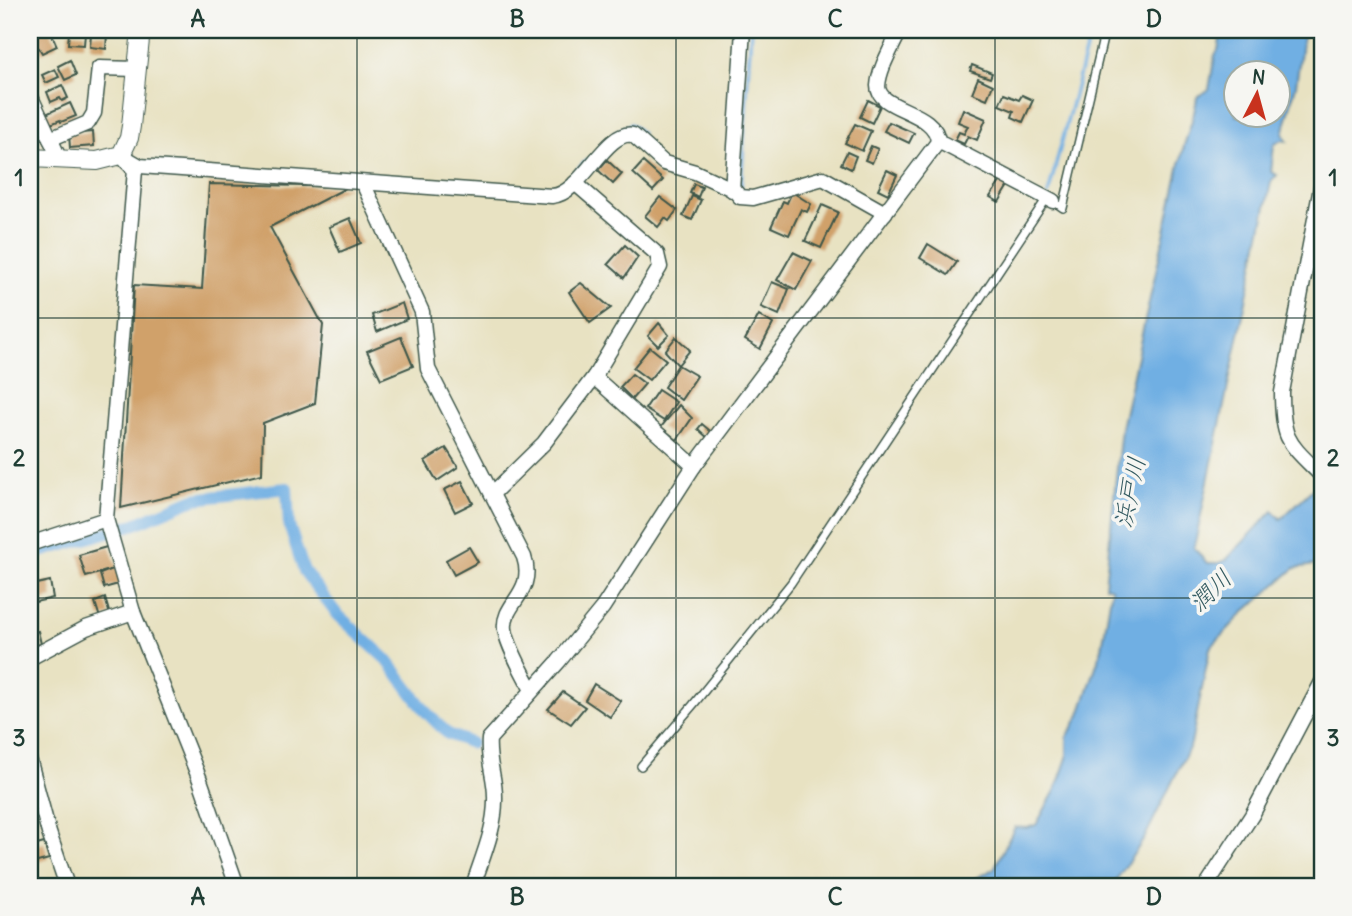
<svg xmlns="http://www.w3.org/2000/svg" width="1352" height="916" viewBox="0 0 1352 916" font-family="Delius,'Klee One',sans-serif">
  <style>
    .water { fill: #70afe3; stroke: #48768c; stroke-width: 2; fill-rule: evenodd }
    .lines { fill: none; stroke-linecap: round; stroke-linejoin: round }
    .stream { stroke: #70afe3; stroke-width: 3.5 }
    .canal { stroke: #70afe3; stroke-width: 12 }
    .building { fill: #d0a16b }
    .service-casing { stroke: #3d5649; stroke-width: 10 }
    .minor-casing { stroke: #3d5649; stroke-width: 17 }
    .tertiary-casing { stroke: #3d5649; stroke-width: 20 }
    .service { stroke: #fff; stroke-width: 7 }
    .minor { stroke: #fff; stroke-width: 14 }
    .tertiary { stroke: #fff; stroke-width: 18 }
    .grid { fill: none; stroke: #1f3d34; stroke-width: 2; stroke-opacity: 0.55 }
    .labels { text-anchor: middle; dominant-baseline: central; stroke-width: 7; stroke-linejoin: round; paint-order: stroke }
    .water-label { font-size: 24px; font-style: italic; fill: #335a60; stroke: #f6f6f2 }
    .neatline { fill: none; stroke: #1f3d34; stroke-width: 2.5 }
    .grid-label { font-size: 23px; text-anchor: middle; font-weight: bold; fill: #1f3d34 }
  </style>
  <rect width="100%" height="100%" fill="#f6f6f2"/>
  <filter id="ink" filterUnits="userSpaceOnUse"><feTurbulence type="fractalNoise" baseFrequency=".0143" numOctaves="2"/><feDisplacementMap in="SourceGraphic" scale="14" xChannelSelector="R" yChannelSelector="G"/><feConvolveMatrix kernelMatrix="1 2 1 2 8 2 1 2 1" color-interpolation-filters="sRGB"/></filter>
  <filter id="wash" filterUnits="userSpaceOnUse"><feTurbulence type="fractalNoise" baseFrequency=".00686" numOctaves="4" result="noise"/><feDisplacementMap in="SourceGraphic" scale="28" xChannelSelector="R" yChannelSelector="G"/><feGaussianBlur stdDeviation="1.57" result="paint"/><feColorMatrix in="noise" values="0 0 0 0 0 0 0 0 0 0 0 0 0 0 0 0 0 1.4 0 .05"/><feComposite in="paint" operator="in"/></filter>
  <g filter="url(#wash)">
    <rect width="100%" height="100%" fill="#e8e2c2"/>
    <path class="water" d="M1222 30H1304L1296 85 1283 134 1287 141 1281 140 1274 145 1271 172 1277 175 1271 182 1194 548 1207 563H1219L1226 560 1273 511 1281 519 1322 480V564L1295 568 1244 612 1210 648 1191 744 1144 839 1112 886H972L976 878 994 869 1015 827 1027 828 1036 825 1056 789 1067 758V737L1080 715 1102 648 1112 588 1105 586 1121 428 1184 146C1189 129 1195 115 1197 97L1209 89 1215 55 1218 50ZM1236 74H1278V116H1236Z"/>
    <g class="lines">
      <g class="stream">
        <polyline points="616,133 631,124 641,133"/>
        <polyline points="566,182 587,160"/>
        <polyline points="741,186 751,30"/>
        <polyline points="1048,195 1091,30"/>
      </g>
      <polyline class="canal" points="30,555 135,524 194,499 287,488 289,525 304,571 336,613 387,660 427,713 448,734 471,743"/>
    </g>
    <g id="blocks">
      <g class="building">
        <polygon points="35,30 50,30 57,46 42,53 39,48 34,50 30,42 30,32"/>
        <polygon points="69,32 85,33 84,45 68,44"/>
        <polygon points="91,33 107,34 106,49 90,47"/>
        <polygon points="70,60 76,75 65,80 58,66"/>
        <polygon points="972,65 992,73 990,78 970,71"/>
        <polygon points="55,69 59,77 46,83 42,75"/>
        <polygon points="978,78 993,85 987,99 972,93"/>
        <polygon points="62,85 68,98 62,101 60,98 51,102 47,92"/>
        <polygon points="1004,94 1019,100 1022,95 1033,100 1023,122 1012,117 1014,111 999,105"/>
        <polygon points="868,100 880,106 872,123 860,117"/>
        <polygon points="70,103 76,116 61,122 60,120 51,124 46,114"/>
        <polygon points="963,109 986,119 977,140 968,136 964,144 955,140 959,132 964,134 968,126 958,122"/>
        <polygon points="889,122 914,133 909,143 884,131"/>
        <polygon points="855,124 871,131 862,151 845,143"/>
        <polygon points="93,132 94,146 70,148 69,134"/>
        <polygon points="871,146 878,149 872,163 865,160"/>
        <polygon points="847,152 856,156 851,169 841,164"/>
        <polygon points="607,160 622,174 613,184 598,170"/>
        <polygon points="643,162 663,180 653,191 633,173"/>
        <polygon points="887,170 897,175 888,194 878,189"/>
        <polygon points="1002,179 1010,184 999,202 990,197"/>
        <polygon points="209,184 348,187 270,227 323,325 315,403 263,423 262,474 121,508 134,285 202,289"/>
        <polygon points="694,184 702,187 698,197 690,193"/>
        <polygon points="792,192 811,204 807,212 801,209 789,235 771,227 783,201 787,203"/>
        <polygon points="692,196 701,200 692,220 683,216"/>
        <polygon points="660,197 677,210 669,221 665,218 658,227 645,216"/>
        <polygon points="822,205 838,212 821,248 805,241"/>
        <polygon points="350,218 361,243 340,252 329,227"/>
        <polygon points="928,244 957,262 948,275 920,258"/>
        <polygon points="625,245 638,257 624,278 608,264"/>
        <polygon points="793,252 812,261 796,290 777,280"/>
        <polygon points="772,282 789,289 779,315 761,307"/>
        <polygon points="581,283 611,308 590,323 569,292"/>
        <polygon points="402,303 407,319 377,332 372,315"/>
        <polygon points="759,315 773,324 760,349 745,340"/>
        <polygon points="659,323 669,335 658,346 648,336"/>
        <polygon points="401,337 413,366 381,379 367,351"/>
        <polygon points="676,337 690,350 678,365 697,376 681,400 664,387 678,365 665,351"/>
        <polygon points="650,347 666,360 649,380 633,368"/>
        <polygon points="632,374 645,384 632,399 620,387"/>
        <polygon points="658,390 676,402 664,421 645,409"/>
        <polygon points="679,405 692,418 677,440 661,427"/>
        <polygon points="702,424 715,435 710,440 698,429"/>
        <polygon points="446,448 458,467 437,481 425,461"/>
        <polygon points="462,481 473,503 455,512 444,490"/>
        <polygon points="110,546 122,583 104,588 100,574 113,569 86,577 79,555"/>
        <polygon points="469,547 478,562 454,575 446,560"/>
        <polygon points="50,581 53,598 35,602 32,585"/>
        <polygon points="105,598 110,615 100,618 95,602"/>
        <polygon points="38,631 41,644 32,646 30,633"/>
        <polygon points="594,684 621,701 610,717 585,700"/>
        <polygon points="563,692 585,707 571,724 548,709"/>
        <polygon points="44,843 49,859 30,864 30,847"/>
      </g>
    </g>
  </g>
  <g filter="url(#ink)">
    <use href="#blocks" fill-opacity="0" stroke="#3d5649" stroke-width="2"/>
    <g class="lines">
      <defs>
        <g id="service">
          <polyline points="1053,201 1063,208 1105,30"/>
          <polyline points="641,766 693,705 791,583 1047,198"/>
        </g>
        <g id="minor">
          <polyline points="30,95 60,160"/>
          <polyline points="50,139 88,123 94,113 99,68 137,69"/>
          <polyline points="938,142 944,144 1053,201"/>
          <path d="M121 155 140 166 552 196C582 194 606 129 633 135L664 163 695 172 734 190 740 197 753 198 823 178 885 213"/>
          <polyline points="126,161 135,170 106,519 133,612 200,780 237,886"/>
          <path d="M1322 182 1282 392C1282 442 1289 443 1322 476"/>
          <path d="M363 183 422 312 428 369 524 557C536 593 502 603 505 629 507 645 524 675 532 690"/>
          <polyline points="732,190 743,30"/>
          <polyline points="594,377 694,466"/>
          <polyline points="492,494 544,443 594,377 660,267 657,254 575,183"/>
          <polyline points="30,544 106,519"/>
          <polyline points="30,658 86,628 133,612"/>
          <polyline points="30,762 49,833 67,886"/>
          <path d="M473 886C482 858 495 830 495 800 496 778 487 763 489 739L559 661 603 607 694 466 938 142C937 110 878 111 878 86 879 68 893 46 900 30"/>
          <polyline points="1206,886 1252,815 1322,682"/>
        </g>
        <polyline id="tertiary" points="30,158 97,161 121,155 129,138 131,126 141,30"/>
      </defs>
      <use href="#service" class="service-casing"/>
      <use href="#minor" class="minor-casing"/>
      <use href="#tertiary" class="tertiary-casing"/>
      <use href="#service" class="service"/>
      <use href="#minor" class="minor"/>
      <use href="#tertiary" class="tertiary"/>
    </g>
  </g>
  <path class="grid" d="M357 30V886M676 30V886M995 30V886M30 318H1322M30 598H1322"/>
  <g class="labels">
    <g class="water-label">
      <text transform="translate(1129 492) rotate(-78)">浜戸川</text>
      <text transform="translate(1210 590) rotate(-44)">潤川</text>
    </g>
  </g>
  <rect width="1352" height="916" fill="none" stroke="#f6f6f2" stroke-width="77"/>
  <g transform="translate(1257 94) rotate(6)"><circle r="33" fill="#f6f6f2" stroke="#a0aca6" stroke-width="2"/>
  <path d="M0-5L12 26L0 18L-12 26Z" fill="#c8321e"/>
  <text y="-10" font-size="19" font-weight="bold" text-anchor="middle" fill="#1f3d34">N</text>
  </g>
  <rect x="38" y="38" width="1276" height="840" class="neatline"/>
  <g class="grid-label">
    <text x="198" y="27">A</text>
    <text x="517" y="27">B</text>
    <text x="835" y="27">C</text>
    <text x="1154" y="27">D</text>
    <text x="19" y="186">1</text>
    <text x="1333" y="186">1</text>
    <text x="19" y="466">2</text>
    <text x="1333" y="466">2</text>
    <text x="19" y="746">3</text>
    <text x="1333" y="746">3</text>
    <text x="198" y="905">A</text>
    <text x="517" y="905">B</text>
    <text x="835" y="905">C</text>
    <text x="1154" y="905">D</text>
  </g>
</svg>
